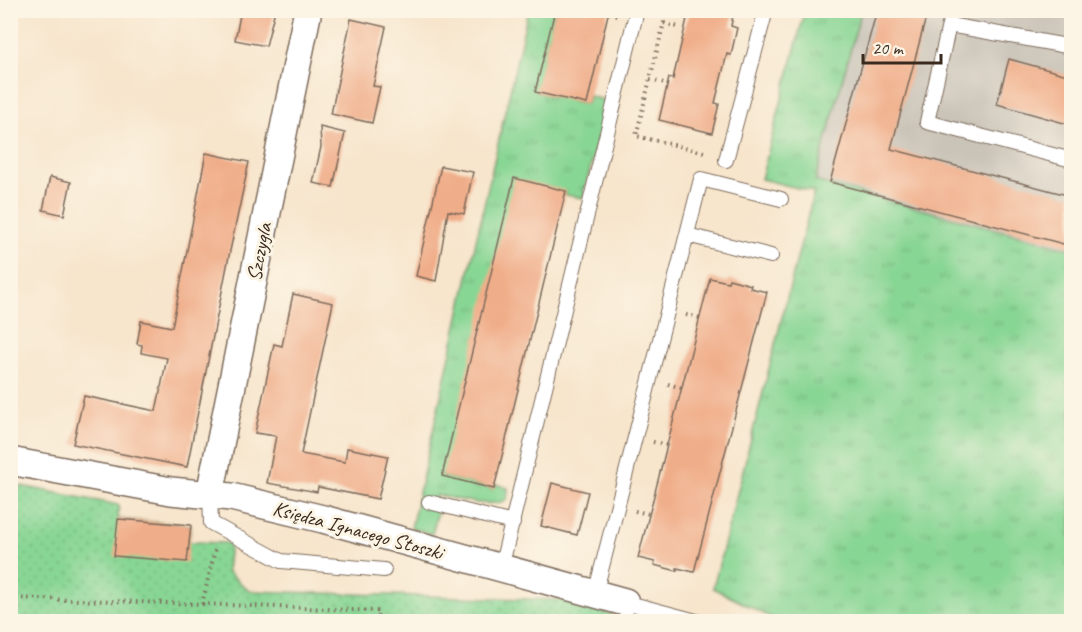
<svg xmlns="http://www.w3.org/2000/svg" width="1082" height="632" viewBox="0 0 1082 632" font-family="Caveat,sans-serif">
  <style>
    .industrial { fill: #c9c3b8 }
    .grass { fill: url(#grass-tufts); stroke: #628059; stroke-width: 1.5 }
    .park { fill: url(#park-dots); stroke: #628059; stroke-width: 1.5 }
    .building { fill: #f0ad89 }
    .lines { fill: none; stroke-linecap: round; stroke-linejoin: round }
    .service-casing { stroke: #7d6b5b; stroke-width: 16 }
    .minor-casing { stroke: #7d6b5b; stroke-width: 30 }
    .path { stroke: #7d6b5b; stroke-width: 4; stroke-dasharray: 1.5 4.5; stroke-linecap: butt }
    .service { stroke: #fff; stroke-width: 14 }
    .minor { stroke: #fff; stroke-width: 27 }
    .labels { text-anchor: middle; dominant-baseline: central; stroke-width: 6; stroke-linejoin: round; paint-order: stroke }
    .street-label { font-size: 21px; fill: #3b2a1e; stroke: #fcf5e5 }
  </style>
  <defs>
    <pattern id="grass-tufts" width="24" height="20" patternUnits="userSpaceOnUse" patternTransform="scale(1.5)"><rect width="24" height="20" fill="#88d694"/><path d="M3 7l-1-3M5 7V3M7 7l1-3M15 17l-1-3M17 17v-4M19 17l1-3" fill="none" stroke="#76b87f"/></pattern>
    <pattern id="park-dots" width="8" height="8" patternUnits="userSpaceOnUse" patternTransform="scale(1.5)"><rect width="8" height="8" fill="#88d694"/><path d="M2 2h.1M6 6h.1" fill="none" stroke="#76b87f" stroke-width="1.8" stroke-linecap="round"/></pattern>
  </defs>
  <rect width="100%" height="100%" fill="#fcf5e5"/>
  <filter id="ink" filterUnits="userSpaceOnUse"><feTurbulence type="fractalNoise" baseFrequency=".0167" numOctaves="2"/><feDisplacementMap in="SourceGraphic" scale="12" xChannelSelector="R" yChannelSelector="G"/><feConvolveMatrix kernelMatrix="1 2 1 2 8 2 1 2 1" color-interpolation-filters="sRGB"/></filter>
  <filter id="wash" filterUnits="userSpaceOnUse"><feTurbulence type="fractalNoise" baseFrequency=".008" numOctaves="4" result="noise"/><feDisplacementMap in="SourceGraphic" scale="24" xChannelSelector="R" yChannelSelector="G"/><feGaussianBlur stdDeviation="1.35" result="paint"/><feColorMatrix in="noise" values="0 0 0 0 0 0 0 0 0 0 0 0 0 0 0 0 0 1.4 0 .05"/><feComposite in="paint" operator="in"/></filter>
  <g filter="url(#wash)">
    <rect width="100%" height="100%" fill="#f7e5cc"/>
    <polygon class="industrial" points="861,11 1071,11 1071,249 815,181"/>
    <g class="grass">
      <path d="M528 11H555L536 92 587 104 589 96 607 101 583 198 565 195 566 191 442 476 493 489 495 484 508 488 507 499C492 510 455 498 436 495L437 515 432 534 411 528Z"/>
      <polygon points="805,11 861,11 815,181 1071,249 1071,621 778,621 713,588 814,192 761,179"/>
    </g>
    <polygon class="park" points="11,484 119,505 118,519 191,525 189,542 230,543 227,571 249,591 560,600 635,621 11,622"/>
    <g id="blocks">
      <g class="building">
        <polygon points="241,10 275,10 266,46 235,40"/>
        <polygon points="555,10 609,10 587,104 535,92"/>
        <polygon points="689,10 734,10 731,26 737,28 731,55 727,54 715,103 719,104 712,133 659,120 669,78 673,79"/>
        <polygon points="877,10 928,10 891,149 1071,196 1071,246 830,182"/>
        <polygon points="351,19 386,27 373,86 380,87 372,123 331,114"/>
        <polygon points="1009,59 1071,76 1071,125 997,104"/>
        <polygon points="320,127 345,133 333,187 313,183 321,147"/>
        <polygon points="206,153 249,162 230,251 187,467 73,444 84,396 156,411 167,358 141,353 142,345 137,344 141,321 172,327"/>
        <polygon points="441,166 473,172 464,214 448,211 436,281 416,276"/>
        <polygon points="50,177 71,182 64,215 43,210"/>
        <polygon points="514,178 566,191 494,489 442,476"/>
        <polygon points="710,278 728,282 729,279 751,285 750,288 767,292 694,572 677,568 677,571 654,565 655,562 638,558"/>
        <polygon points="293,294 333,303 301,454 345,462 347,448 388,456 378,499 318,487 317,492 267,483 276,436 255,433 274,344 282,346"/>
        <polygon points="552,483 588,492 577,535 541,526"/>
        <polygon points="118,519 191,525 187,562 114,556"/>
      </g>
    </g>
  </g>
  <g filter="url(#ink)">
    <use href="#blocks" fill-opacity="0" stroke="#7d6b5b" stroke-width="1.5"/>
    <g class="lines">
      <defs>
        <g id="service">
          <polyline points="1072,47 949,25 927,122 1072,160"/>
          <polyline points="726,160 766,10"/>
          <polyline points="687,235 771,256"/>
          <polyline points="210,494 211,523 281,561 384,570"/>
          <polyline points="429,502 513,523"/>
          <polyline points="501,568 637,10"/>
          <polyline points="595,594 701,179 781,199"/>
          <polyline points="625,602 700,622"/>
        </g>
        <g id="minor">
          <polyline points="10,461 171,491 231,497 323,519 625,602"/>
          <polyline points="210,494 308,10"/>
        </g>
      </defs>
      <use href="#service" class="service-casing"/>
      <use href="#minor" class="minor-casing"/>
      <g class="path">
        <polyline points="667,10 636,136 708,153"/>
        <polyline points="609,13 617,15"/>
        <polyline points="664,23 678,27"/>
        <polyline points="650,80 665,83"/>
        <polyline points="686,315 700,318"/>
        <polyline points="668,384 682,388"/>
        <polyline points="653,442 667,445"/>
        <polyline points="635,511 649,514"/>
        <polyline points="10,532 12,515"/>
        <polyline points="10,598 202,604 216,546"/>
        <polyline points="202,604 378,611 378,622"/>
      </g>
      <use href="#service" class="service"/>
      <use href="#minor" class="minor"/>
    </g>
  </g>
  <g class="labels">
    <g class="street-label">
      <text transform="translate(259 252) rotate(-79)">Szczygla</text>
      <text transform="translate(358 530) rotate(15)">Księdza Ignacego Stoszki</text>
    </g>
  </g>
  <rect width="1082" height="632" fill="none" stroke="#fcf5e5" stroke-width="36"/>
  <path d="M863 54v9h78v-9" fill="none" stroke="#3b2a1e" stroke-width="3"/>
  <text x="872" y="54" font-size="18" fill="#3b2a1e" stroke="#fcf5e5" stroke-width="4.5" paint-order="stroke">20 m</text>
</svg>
